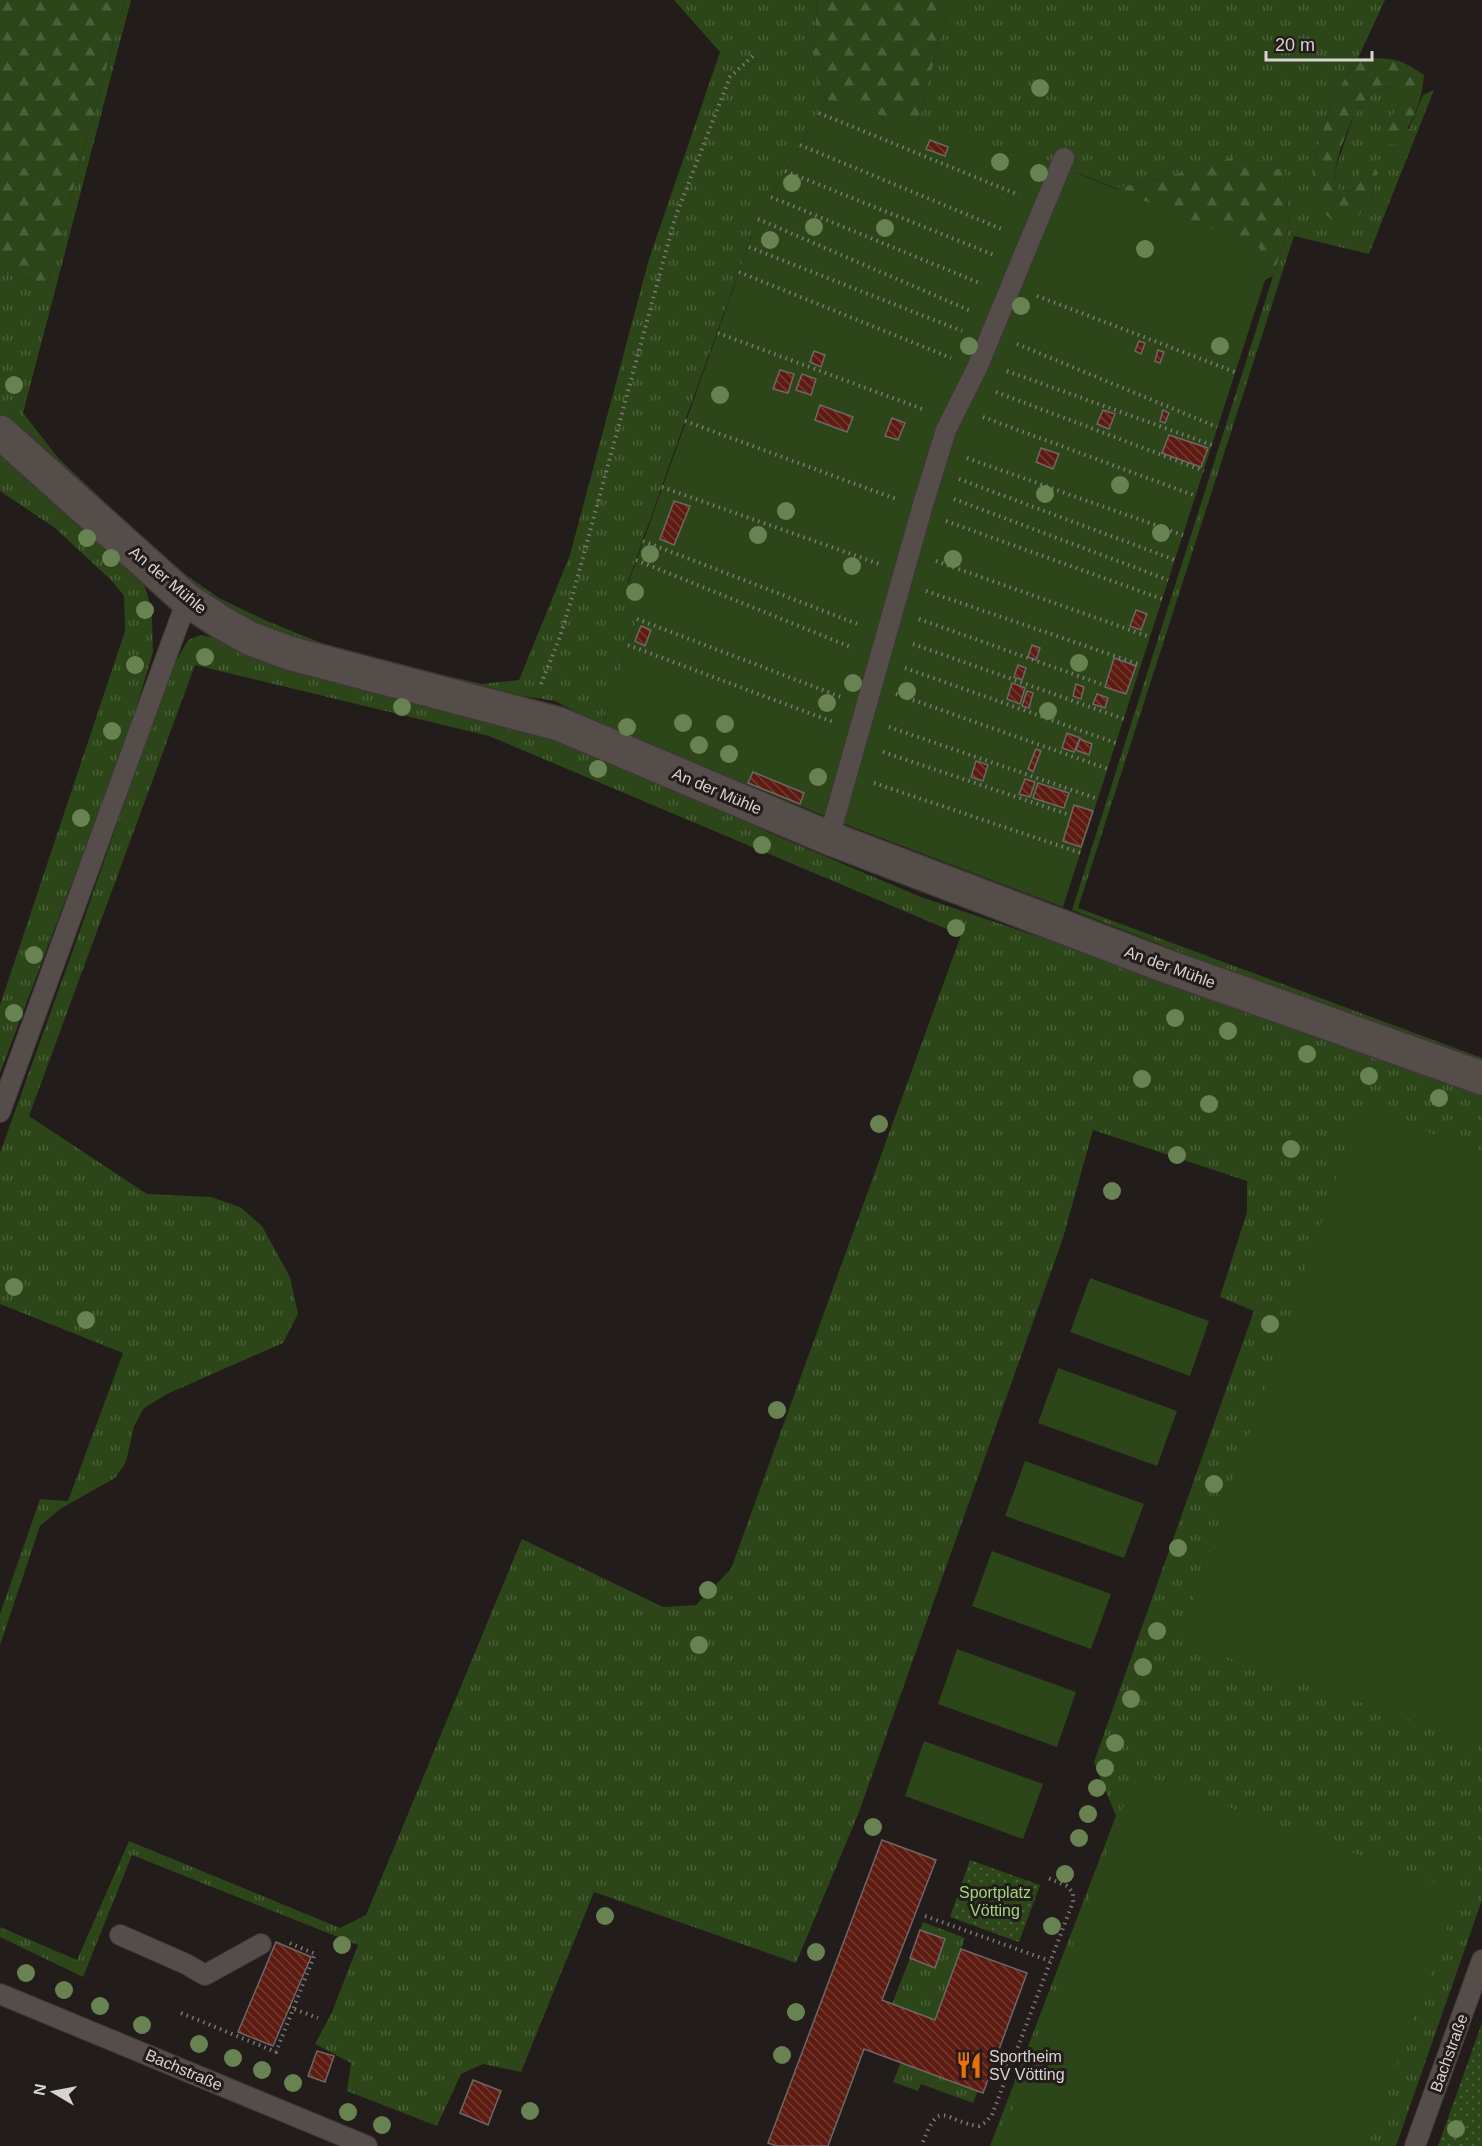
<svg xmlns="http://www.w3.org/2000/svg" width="1482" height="2146" viewBox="0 0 1482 2146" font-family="Helvetica,sans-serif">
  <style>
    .grass { fill: url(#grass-tufts) }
    .forest { fill: url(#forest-firs) }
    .park { fill: url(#park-dots) }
    .garden { fill: #2c4619 }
    .building { fill: url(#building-back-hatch); stroke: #6f6765; stroke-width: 1.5 }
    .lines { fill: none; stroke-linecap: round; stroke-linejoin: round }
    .service-casing { stroke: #3d3836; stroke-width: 22 }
    .minor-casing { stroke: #3d3836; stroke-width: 36 }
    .path { stroke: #7c7775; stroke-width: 4; stroke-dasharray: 1.5 4.5; stroke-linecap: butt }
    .service { stroke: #544d4a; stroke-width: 20 }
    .minor { stroke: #544d4a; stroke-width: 33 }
    .tree { fill: #688251 }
    .labels { text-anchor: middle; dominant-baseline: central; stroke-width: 6; stroke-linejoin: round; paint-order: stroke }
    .street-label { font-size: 16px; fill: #d7d3d1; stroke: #221c1a }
    .park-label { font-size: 16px; fill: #a2d67e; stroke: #221c1a }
    .poi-label { font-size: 16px; fill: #d7d3d1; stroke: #221c1a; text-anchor: start }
  </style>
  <defs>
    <pattern id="grass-tufts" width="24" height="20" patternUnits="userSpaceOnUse" patternTransform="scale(1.5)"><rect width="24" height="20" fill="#2c4619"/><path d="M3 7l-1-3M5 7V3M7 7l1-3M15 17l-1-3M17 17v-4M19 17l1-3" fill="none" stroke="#4a6039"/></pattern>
    <pattern id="forest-firs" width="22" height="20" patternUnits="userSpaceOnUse" patternTransform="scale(1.5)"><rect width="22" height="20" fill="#2c4619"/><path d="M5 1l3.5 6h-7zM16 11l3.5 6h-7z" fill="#4a6039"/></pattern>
    <pattern id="park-dots" width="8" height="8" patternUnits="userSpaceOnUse" patternTransform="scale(1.5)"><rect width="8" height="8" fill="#2c4619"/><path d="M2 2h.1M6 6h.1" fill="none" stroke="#4a6039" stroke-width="1.8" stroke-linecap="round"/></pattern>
    <pattern id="building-back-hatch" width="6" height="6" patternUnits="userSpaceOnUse" patternTransform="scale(1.5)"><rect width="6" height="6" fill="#5d1b12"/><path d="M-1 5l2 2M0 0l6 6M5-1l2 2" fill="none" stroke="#743b33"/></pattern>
  </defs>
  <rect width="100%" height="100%" fill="#221c1a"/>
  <g class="grass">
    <polygon points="125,0 131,0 23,413 59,459 173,566 219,598 267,621 329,646 396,664 482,684 519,680 570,555 649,259 720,52 674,0 817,0 813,71 826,100 758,219 685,421 628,582 637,619 602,725 555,701 510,694 390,669 267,628 216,603 170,572 71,480 11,419 0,414 0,271 47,284"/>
    <polygon points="950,0 1385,0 1358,58 1332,100 1312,167 1355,220 1370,203 1378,173 1351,192 1339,189 1334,173 1354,115 1374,90 1397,86 1401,101 1385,130 1409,129 1423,95 1434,90 1369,254 1294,236 1078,908 1482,1058 1482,1066 1336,1013 1072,910 1289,226 1285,172 1161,179 1115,188 1052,163 917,126"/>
    <polygon points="0,450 142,580 148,596 152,619 153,652 129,732 0,1073 0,1005 125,631 124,596 112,581 55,528 0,491"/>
    <polygon points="200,635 227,640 536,732 669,786 770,833 921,897 1045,939 1344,1048 1482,1093 1482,1900 1396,2146 990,2146 1116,1816 1094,1762 1254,1311 1220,1297 1247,1212 1247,1181 1093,1130 1063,1238 859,1812 796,1963 594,1892 521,2072 483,2064 461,2074 437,2126 347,2091 351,2063 315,2044 332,2012 358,1945 132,1855 83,1977 0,1937 0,1927 77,1960 129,1841 340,1928 366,1915 522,1539 663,1607 696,1605 731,1569 961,935 489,736 195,665 29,1116 147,1194 211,1197 240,1207 262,1226 290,1277 298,1314 283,1343 167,1394 144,1408 134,1426 126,1462 115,1478 60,1509 40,1526 0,1645 0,1614 40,1499 68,1501 123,1353 0,1304 0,1153 78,936 170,672 188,640"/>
    <polygon points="923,1922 965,1938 935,2020 892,2004 910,1958 935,1967 945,1939 920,1930"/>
    <polygon points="901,2062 978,2091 973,2103 921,2084 918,2091 893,2082"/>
  </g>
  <g class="forest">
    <polygon points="0,0 125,0 47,284 0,271"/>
    <polygon points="817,0 950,0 917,126 826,100 813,71"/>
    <path d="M1358 58C1389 58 1399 57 1424 75 1422 102 1412 124 1397 145L1384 143 1385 130 1401 101 1396 86 1374 90 1354 115 1341 147 1334 173 1339 189 1351 192 1361 170 1374 166 1378 173 1370 203 1355 220 1335 223 1316 205 1312 167 1332 100Z"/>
    <polygon points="1245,154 1285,172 1289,226 1273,276 1250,287 1115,188 1161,179"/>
  </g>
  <g class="park">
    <polygon points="970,1860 1040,1885 1019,1942 950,1917"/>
    <polygon points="1482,2023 1482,2146 1438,2146"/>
  </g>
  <g class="garden">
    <polygon points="826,100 1052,163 1260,248 1266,277 1063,907 842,823 602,725 637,619 622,601 758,219"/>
    <polygon points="1360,1109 1482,1151 1482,1744 1179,1641"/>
    <polygon points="1090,1278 1209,1321 1190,1376 1070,1332"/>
    <polygon points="1058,1368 1177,1411 1157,1466 1038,1423"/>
    <polygon points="1025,1461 1144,1504 1124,1558 1005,1516"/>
    <polygon points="992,1551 1111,1594 1091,1649 972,1606"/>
    <polygon points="957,1649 1076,1692 1057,1747 938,1704"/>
    <polygon points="924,1741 1043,1784 1023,1839 905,1796"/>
    <polygon points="1136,1773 1460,1892 1367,2146 999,2146"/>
  </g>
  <g class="building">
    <polygon points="930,140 948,147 945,156 926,149"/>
    <polygon points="1139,341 1145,343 1141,354 1135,351"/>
    <polygon points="1158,350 1164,352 1160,363 1155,361"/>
    <polygon points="814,351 825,355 821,367 810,362"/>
    <polygon points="780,370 794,374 788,393 773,389"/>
    <polygon points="802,374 816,379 811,395 796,390"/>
    <polygon points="820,405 853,417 847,432 815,420"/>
    <polygon points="1103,410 1115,414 1109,429 1097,424"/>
    <polygon points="1163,410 1169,413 1165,423 1160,421"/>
    <polygon points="892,418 905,423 898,440 885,436"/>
    <polygon points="1169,435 1208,448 1201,467 1162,453"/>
    <polygon points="1041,448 1059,454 1053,469 1036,462"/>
    <polygon points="674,501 690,506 674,545 660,539"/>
    <polygon points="1136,610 1147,614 1141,630 1130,626"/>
    <polygon points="641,626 651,630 645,646 635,641"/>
    <polygon points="1032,645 1040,648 1036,660 1028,657"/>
    <polygon points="1114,658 1136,666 1126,694 1105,687"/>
    <polygon points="1018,665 1026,668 1022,680 1014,677"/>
    <polygon points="1012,683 1025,688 1020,704 1007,699"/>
    <polygon points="1076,684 1084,687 1081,699 1073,696"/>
    <polygon points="1027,691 1033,693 1029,708 1022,706"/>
    <polygon points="1097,694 1108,698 1105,708 1093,704"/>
    <polygon points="1067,733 1080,738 1074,752 1062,748"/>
    <polygon points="1080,739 1092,744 1089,755 1076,750"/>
    <polygon points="1036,749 1041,751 1033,772 1028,769"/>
    <polygon points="976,761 988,765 983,781 971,777"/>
    <polygon points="753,772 804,793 800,804 748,783"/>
    <polygon points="1025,779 1035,782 1030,797 1019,794"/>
    <polygon points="1038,783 1069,793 1064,808 1033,798"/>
    <polygon points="1074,805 1093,811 1081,847 1063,841"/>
    <polygon points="882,1840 936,1860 882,2000 935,2020 961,1949 1027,1973 983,2093 864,2049 828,2146 777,2146 768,2143"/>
    <polygon points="920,1930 945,1939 935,1968 910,1958"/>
    <polygon points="276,1942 311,1957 273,2046 238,2032"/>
    <polygon points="317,2051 334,2056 325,2082 308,2076"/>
    <polygon points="473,2080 501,2091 488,2125 460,2113"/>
  </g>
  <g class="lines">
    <defs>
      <g id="service">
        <polyline points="829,838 922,508 946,430 977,368 1064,158"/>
        <polyline points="0,1112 187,600"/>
        <polyline points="120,1935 186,1964 205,1975 261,1944"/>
        <polyline points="0,1994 367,2146"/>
        <polyline points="1415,2146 1482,1960"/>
      </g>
      <polyline id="minor" points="0,432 187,600 219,621 249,638 289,653 559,724 829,838 1166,966 1482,1078"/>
    </defs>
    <use href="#service" class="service-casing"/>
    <use href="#minor" class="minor-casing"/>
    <g class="path">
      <polyline points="819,113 1019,195"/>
      <polyline points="800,145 1004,230"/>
      <polyline points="785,171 994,255"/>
      <polyline points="771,197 982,284"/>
      <polyline points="758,219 971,311"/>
      <polyline points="749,247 962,331"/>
      <polyline points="739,272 951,358"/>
      <polyline points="1037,296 1235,372"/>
      <polyline points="718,333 925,410"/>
      <polyline points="1017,344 1217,427"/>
      <polyline points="1007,371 1212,445"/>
      <polyline points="996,392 1204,471"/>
      <polyline points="983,417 1196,496"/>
      <polyline points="685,421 896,499"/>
      <polyline points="967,458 1183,535"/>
      <polyline points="959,479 1175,560"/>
      <polyline points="662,487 879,564"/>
      <polyline points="954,499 1168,580"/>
      <polyline points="946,521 1162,599"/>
      <polyline points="643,541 860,625"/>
      <polyline points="636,560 853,648"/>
      <polyline points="936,561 1150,637"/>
      <polyline points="926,591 1141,665"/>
      <polyline points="637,619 841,697"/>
      <polyline points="919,619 1101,684"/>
      <polyline points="913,644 1124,719"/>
      <polyline points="628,645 833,722"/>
      <polyline points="905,668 1116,743"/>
      <polyline points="541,684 560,637 573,594 675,218 730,77 755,54"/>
      <polyline points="896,694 1108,769"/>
      <polyline points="889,727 1098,799"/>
      <polyline points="883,752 1070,815"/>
      <polyline points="874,783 1081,853"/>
      <polyline points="925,1916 1050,1961"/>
      <polyline points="289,2007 318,2018"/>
      <polyline points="181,2013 276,2052 315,1954 287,1942"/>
      <polyline points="995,2061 1010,2067"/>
      <path d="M923 2142C940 2097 945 2122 979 2126L986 2122 992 2115 1073 1902V1893L1067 1886 1048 1878"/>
    </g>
    <use href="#service" class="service"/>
    <use href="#minor" class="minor"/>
  </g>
  <g class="tree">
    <circle cx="1040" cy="88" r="9"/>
    <circle cx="1000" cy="162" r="9"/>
    <circle cx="1039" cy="173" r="9"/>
    <circle cx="792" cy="183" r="9"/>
    <circle cx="814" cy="227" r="9"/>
    <circle cx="885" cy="228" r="9"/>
    <circle cx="770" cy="240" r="9"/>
    <circle cx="1145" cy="249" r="9"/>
    <circle cx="1021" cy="306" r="9"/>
    <circle cx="969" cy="346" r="9"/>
    <circle cx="1220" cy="346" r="9"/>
    <circle cx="14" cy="385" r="9"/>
    <circle cx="720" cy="395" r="9"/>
    <circle cx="1120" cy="485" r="9"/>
    <circle cx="1045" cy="494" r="9"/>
    <circle cx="786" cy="511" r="9"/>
    <circle cx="1161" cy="533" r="9"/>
    <circle cx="758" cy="535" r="9"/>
    <circle cx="87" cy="538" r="9"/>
    <circle cx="650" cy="554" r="9"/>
    <circle cx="111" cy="558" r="9"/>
    <circle cx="953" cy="559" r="9"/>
    <circle cx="852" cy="566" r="9"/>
    <circle cx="635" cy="592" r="9"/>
    <circle cx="145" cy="610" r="9"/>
    <circle cx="205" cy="657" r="9"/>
    <circle cx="1079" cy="663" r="9"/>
    <circle cx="135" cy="665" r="9"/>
    <circle cx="853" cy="683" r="9"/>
    <circle cx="907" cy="691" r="9"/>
    <circle cx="827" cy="703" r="9"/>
    <circle cx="402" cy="707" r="9"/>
    <circle cx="1048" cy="711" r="9"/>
    <circle cx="683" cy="723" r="9"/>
    <circle cx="725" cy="724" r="9"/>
    <circle cx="627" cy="727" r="9"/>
    <circle cx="112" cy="731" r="9"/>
    <circle cx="699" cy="745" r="9"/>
    <circle cx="729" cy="754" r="9"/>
    <circle cx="598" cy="769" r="9"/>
    <circle cx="818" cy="777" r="9"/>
    <circle cx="81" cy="818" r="9"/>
    <circle cx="762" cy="845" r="9"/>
    <circle cx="956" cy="928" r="9"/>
    <circle cx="34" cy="955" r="9"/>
    <circle cx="14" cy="1013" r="9"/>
    <circle cx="1175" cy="1018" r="9"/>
    <circle cx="1228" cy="1031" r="9"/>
    <circle cx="1307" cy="1054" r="9"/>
    <circle cx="1369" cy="1076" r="9"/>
    <circle cx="1142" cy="1079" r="9"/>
    <circle cx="1439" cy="1098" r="9"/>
    <circle cx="1209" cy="1104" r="9"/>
    <circle cx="879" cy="1124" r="9"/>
    <circle cx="1291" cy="1149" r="9"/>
    <circle cx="1177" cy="1155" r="9"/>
    <circle cx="1112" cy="1191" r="9"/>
    <circle cx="14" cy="1287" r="9"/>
    <circle cx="86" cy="1320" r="9"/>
    <circle cx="1270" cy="1324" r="9"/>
    <circle cx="777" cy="1410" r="9"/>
    <circle cx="1214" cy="1484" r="9"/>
    <circle cx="1178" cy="1548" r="9"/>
    <circle cx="708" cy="1590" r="9"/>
    <circle cx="1157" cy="1631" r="9"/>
    <circle cx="699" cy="1645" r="9"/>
    <circle cx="1143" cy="1667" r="9"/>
    <circle cx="1131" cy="1699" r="9"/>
    <circle cx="1115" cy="1743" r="9"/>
    <circle cx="1105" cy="1768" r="9"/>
    <circle cx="1097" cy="1788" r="9"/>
    <circle cx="1088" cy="1814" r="9"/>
    <circle cx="873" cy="1827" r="9"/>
    <circle cx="1079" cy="1838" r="9"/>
    <circle cx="1065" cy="1874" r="9"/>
    <circle cx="605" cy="1916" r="9"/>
    <circle cx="1052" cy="1926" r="9"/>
    <circle cx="342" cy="1945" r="9"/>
    <circle cx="816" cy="1952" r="9"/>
    <circle cx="26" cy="1973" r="9"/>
    <circle cx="64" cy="1990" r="9"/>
    <circle cx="100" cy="2006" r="9"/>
    <circle cx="796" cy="2012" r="9"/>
    <circle cx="142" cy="2025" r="9"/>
    <circle cx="199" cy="2044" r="9"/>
    <circle cx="782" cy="2055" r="9"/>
    <circle cx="233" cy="2058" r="9"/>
    <circle cx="262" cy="2070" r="9"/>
    <circle cx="293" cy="2083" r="9"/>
    <circle cx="530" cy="2111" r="9"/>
    <circle cx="348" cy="2112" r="9"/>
    <circle cx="382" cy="2125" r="9"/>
    <circle cx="1456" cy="2129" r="9"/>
  </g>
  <defs>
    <symbol id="restaurant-bare" viewBox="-9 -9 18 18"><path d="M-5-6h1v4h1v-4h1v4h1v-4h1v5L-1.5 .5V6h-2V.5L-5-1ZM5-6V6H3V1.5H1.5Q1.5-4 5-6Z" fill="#e8710a" stroke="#221c1a" stroke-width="2.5" paint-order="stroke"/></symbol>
  </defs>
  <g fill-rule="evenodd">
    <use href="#restaurant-bare" x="950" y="2046" width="38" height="38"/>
  </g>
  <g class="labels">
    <g class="street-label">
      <text transform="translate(168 580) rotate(40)">An der Mühle</text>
      <text transform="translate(717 791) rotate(23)">An der Mühle</text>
      <text transform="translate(1170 967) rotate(20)">An der Mühle</text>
      <text transform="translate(1449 2053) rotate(-70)">Bachstraße</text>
      <text transform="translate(184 2070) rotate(23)">Bachstraße</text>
    </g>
    <g class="park-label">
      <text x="995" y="1892">Sportplatz<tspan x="995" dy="18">Vötting</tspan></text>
    </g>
    <g class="poi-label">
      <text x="989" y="2056">Sportheim<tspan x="989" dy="18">SV Vötting</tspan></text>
    </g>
  </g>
  <g transform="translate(54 2092) rotate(280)" stroke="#221c1a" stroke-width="4.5" paint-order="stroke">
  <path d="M0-4.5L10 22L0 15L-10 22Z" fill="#d7d3d1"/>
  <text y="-9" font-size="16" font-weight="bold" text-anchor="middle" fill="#d7d3d1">N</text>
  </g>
  <path d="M1266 51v9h106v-9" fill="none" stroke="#d7d3d1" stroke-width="3"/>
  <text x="1275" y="51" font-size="18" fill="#d7d3d1" stroke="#221c1a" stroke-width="4.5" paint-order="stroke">20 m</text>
</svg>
